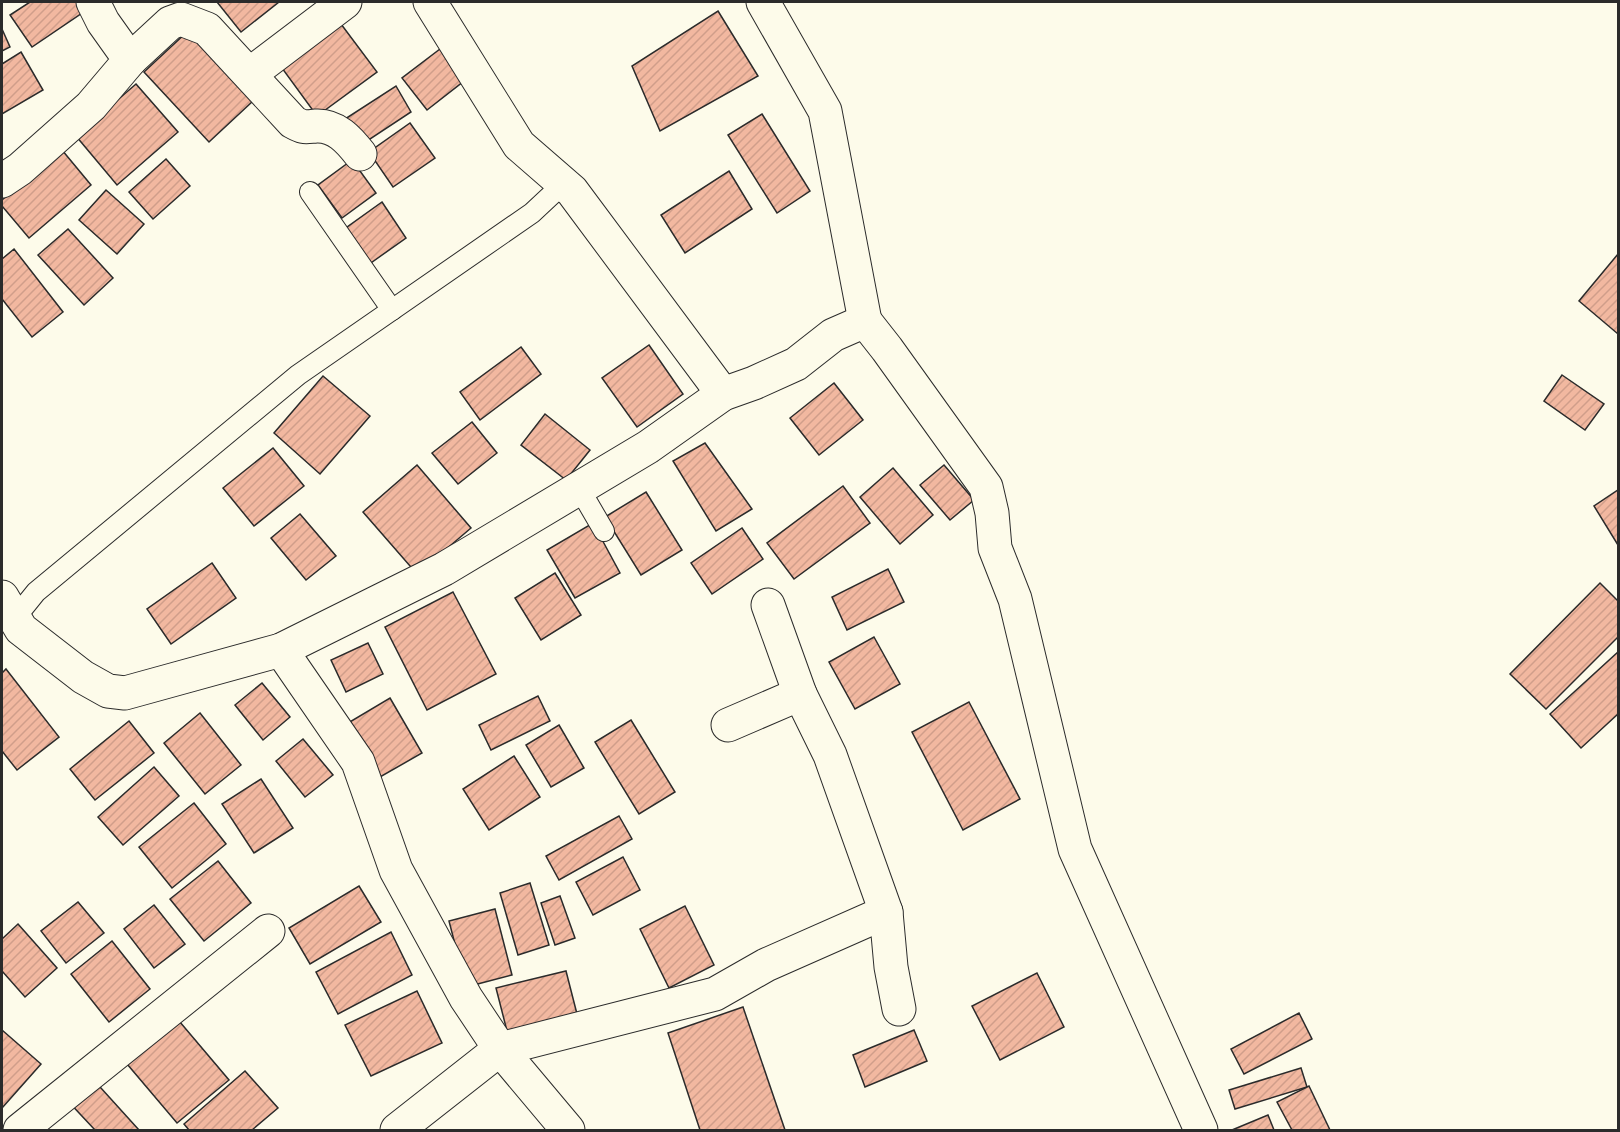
<svg xmlns="http://www.w3.org/2000/svg" width="1620" height="1132" viewBox="0 0 1620 1132" font-family="Raleway,sans-serif">
  <style>
    .building { fill: url(#building-hatch); stroke: #2b2b2b; stroke-width: 1.5 }
    .lines { fill: none; stroke-linecap: round; stroke-linejoin: round }
    .lane-casing { stroke: #2b2b2b; stroke-width: 22 }
    .street-casing { stroke: #2b2b2b; stroke-width: 35 }
    .lane { stroke: #fdfbea; stroke-width: 20 }
    .street { stroke: #fdfbea; stroke-width: 33 }
  </style>
  <defs>
    <pattern id="building-hatch" width="6" height="6" patternUnits="userSpaceOnUse" patternTransform="scale(1.5)"><rect width="6" height="6" fill="#f2b8a0"/><path d="M-1 1l2-2M0 6l6-6M5 7l2-2" fill="none" stroke="#d09e8a"/></pattern>
  </defs>
  <rect width="100%" height="100%" fill="#fdfbea"/>
  <g class="building">
    <polygon points="30,2 78,2 85,11 32,47 10,15"/>
    <polygon points="217,2 279,2 241,32"/>
    <polygon points="718,11 758,76 660,131 632,66"/>
    <polygon points="338,20 377,72 317,116 279,64"/>
    <polygon points="2,29 10,47 2,51"/>
    <polygon points="188,31 253,101 209,142 144,72"/>
    <polygon points="440,49 464,81 427,110 402,78"/>
    <polygon points="21,52 43,90 2,114 2,64"/>
    <polygon points="136,84 178,132 117,185 76,136"/>
    <polygon points="396,86 411,112 361,145 345,119"/>
    <polygon points="762,114 810,191 777,213 728,135"/>
    <polygon points="410,123 435,158 393,187 369,152"/>
    <polygon points="62,150 91,185 29,238 2,206 2,200"/>
    <polygon points="166,159 190,186 153,219 129,192"/>
    <polygon points="352,160 376,193 342,218 318,185"/>
    <polygon points="729,171 752,209 685,253 661,215"/>
    <polygon points="106,190 144,224 117,254 79,220"/>
    <polygon points="382,202 406,238 368,265 343,230"/>
    <polygon points="68,229 113,278 84,305 38,255"/>
    <polygon points="14,249 63,312 32,337 2,299 2,259"/>
    <polygon points="1618,254 1618,334 1579,301"/>
    <polygon points="649,345 683,394 637,427 602,378"/>
    <polygon points="521,347 541,374 480,420 460,392"/>
    <polygon points="1562,375 1604,404 1585,430 1544,401"/>
    <polygon points="323,376 370,416 320,474 274,433"/>
    <polygon points="834,383 863,420 819,455 790,418"/>
    <polygon points="545,414 590,450 566,480 521,445"/>
    <polygon points="472,422 497,453 458,484 432,453"/>
    <polygon points="705,443 752,509 716,531 673,461"/>
    <polygon points="273,448 304,486 254,526 223,488"/>
    <polygon points="417,465 471,528 417,574 363,512"/>
    <polygon points="944,465 974,500 950,520 920,485"/>
    <polygon points="893,468 933,515 900,544 860,497"/>
    <polygon points="843,486 870,523 794,579 767,543"/>
    <polygon points="1618,490 1618,545 1594,506"/>
    <polygon points="646,492 682,550 641,575 605,517"/>
    <polygon points="300,514 336,556 306,580 271,538"/>
    <polygon points="593,523 620,573 575,598 547,550"/>
    <polygon points="742,528 763,559 712,594 691,563"/>
    <polygon points="212,563 236,598 171,644 147,609"/>
    <polygon points="888,569 904,602 847,630 832,597"/>
    <polygon points="555,573 581,615 541,640 515,598"/>
    <polygon points="1600,583 1618,601 1618,637 1546,709 1510,674"/>
    <polygon points="453,592 496,674 427,710 385,627"/>
    <polygon points="874,637 900,684 855,709 829,662"/>
    <polygon points="368,643 383,674 346,692 331,660"/>
    <polygon points="1618,652 1618,714 1581,748 1550,714"/>
    <polygon points="6,669 59,737 17,770 2,751 2,673"/>
    <polygon points="262,683 290,717 263,740 235,705"/>
    <polygon points="538,696 550,721 491,750 479,725"/>
    <polygon points="390,698 422,753 380,777 348,723"/>
    <polygon points="969,702 1020,799 963,830 912,732"/>
    <polygon points="200,713 241,765 205,794 164,743"/>
    <polygon points="631,720 675,792 639,814 595,742"/>
    <polygon points="129,721 154,753 95,800 70,769"/>
    <polygon points="559,725 584,768 551,787 526,745"/>
    <polygon points="303,739 333,775 305,797 276,761"/>
    <polygon points="514,756 540,797 489,830 463,789"/>
    <polygon points="154,767 179,796 123,845 98,817"/>
    <polygon points="261,779 293,828 254,853 222,804"/>
    <polygon points="194,803 226,844 172,888 139,847"/>
    <polygon points="619,816 632,839 559,880 546,856"/>
    <polygon points="623,857 640,890 593,915 576,882"/>
    <polygon points="218,861 251,903 204,941 170,899"/>
    <polygon points="530,883 549,945 518,955 500,893"/>
    <polygon points="359,886 381,922 310,964 289,928"/>
    <polygon points="560,896 575,938 555,945 541,903"/>
    <polygon points="78,902 104,933 66,963 41,931"/>
    <polygon points="154,905 185,944 154,968 124,929"/>
    <polygon points="685,906 714,965 669,988 640,929"/>
    <polygon points="495,909 512,975 466,987 449,921"/>
    <polygon points="18,924 57,968 25,997 2,971 2,939"/>
    <polygon points="391,932 412,975 338,1014 316,972"/>
    <polygon points="112,941 150,989 109,1022 71,974"/>
    <polygon points="566,971 577,1014 507,1031 496,988"/>
    <polygon points="1037,973 1064,1027 1000,1060 972,1006"/>
    <polygon points="417,991 442,1043 371,1076 345,1025"/>
    <polygon points="743,1007 785,1130 700,1130 668,1033"/>
    <polygon points="1299,1013 1312,1039 1244,1074 1231,1049"/>
    <polygon points="174,1015 229,1080 177,1123 122,1058"/>
    <polygon points="2,1030 41,1064 2,1108"/>
    <polygon points="914,1030 927,1061 865,1087 853,1055"/>
    <polygon points="1301,1068 1307,1087 1235,1109 1229,1090"/>
    <polygon points="245,1071 278,1108 252,1130 189,1130 184,1124"/>
    <polygon points="91,1077 139,1130 95,1130 66,1099"/>
    <polygon points="1309,1086 1330,1130 1292,1130 1277,1102"/>
    <polygon points="1268,1115 1274,1130 1232,1130"/>
  </g>
  <g class="lines">
    <defs>
      <g id="lane">
        <polyline points="310,192 392,310"/>
        <polyline points="579,488 604,531"/>
        <polyline points="15,618 36,592 298,375 532,213 563,184"/>
      </g>
      <g id="street">
        <polyline points="430,2 519,145 572,191 723,394"/>
        <polyline points="763,2 825,111 865,321"/>
        <path d="M130 60 170 23 181 19 207 29 293 122C304 128 304 127 316 126 336 125 349 140 360 154"/>
        <polyline points="250,74 345,2"/>
        <polyline points="2,181 20,169 91,106 130,60 103,22 93,2"/>
        <polyline points="2,597 21,629 83,677 108,691 125,693 281,650 444,569 648,447 723,394 754,383 796,364 833,335 865,321 887,349 986,487 992,513 995,548 1015,599 1075,849 1201,1130"/>
        <polyline points="768,605 800,694"/>
        <polyline points="281,650 358,762 396,870 466,998 500,1049 397,1130"/>
        <polyline points="886,912 891,967 899,1009"/>
        <polyline points="20,1130 268,931"/>
        <polyline points="568,1130 500,1049 715,994 766,965 886,912 830,755 800,694 728,725"/>
      </g>
    </defs>
    <use href="#lane" class="lane-casing"/>
    <use href="#street" class="street-casing"/>
    <use href="#lane" class="lane"/>
    <use href="#street" class="street"/>
  </g>
  <rect width="1620" height="1132" fill="none" stroke="#2b2b2b" stroke-width="6"/>
</svg>
